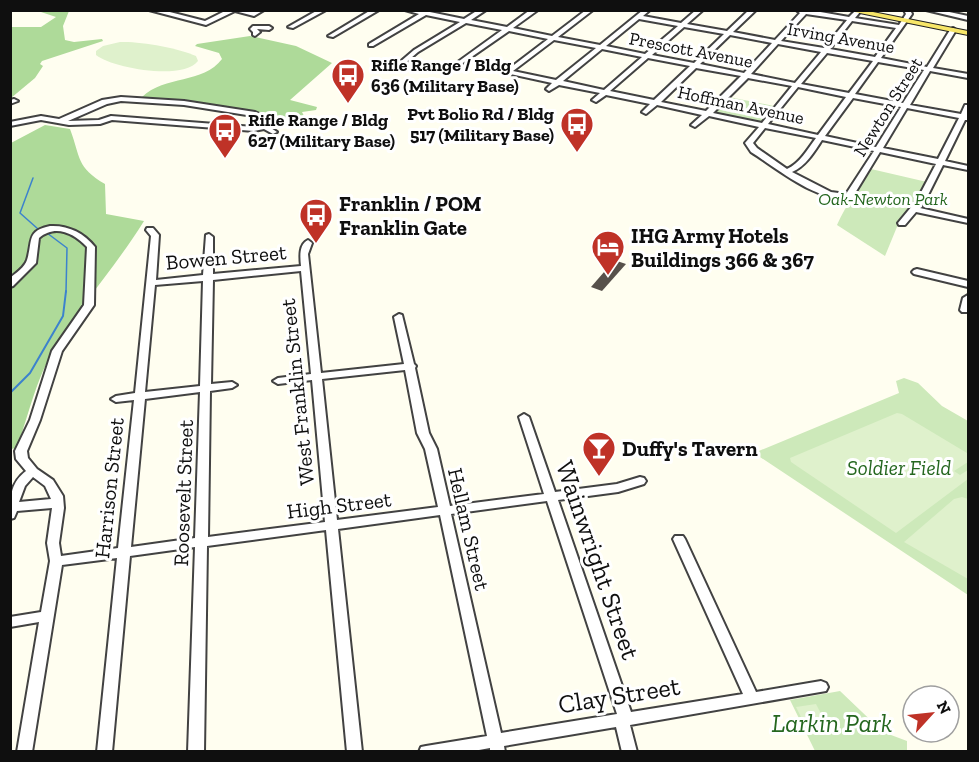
<svg xmlns="http://www.w3.org/2000/svg" width="979" height="762" viewBox="0 0 979 762" font-family="'Zilla Slab',serif">
  <style>
    .green { fill: #cde9ba }
    .forest { fill: #aeda99 }
    .pitch { fill: #dff1cc }
    .lines { fill: none; stroke-linecap: round; stroke-linejoin: round }
    .stream-far1 { stroke: #3c82cd; stroke-width: 1.5 }
    .stream { stroke: #3c82cd; stroke-width: 2 }
    .building { fill: #57514b }
    .minor-casing { stroke: #424242; stroke-width: 4 }
    .major-casing { stroke: #202020; stroke-width: 2 }
    .minor { fill: #fff; fill-rule: evenodd }
    .major { fill: #f7e668; fill-rule: evenodd }
    .labels { text-anchor: middle; dominant-baseline: central; stroke-width: 6; stroke-linejoin: round; paint-order: stroke }
    .far-street-label { font-size: 18px; fill: #0f0f0f; stroke: #fff }
    .far-poi-label { font-size: 18px; font-weight: bold; fill: #0f0f0f; stroke: #fff; text-anchor: start }
    .far-park-label { font-size: 18px; font-style: italic; fill: #25671f; stroke: #fff }
    .poi-label { font-size: 21px; font-weight: bold; fill: #0f0f0f; stroke: #fff; text-anchor: start }
    .street-label { font-size: 21px; fill: #0f0f0f; stroke: #fff }
    .park-label { font-size: 21px; font-style: italic; fill: #25671f; stroke: #fff }
    .near-street-label { font-size: 26px; fill: #0f0f0f; stroke: #fff }
    .near-park-label { font-size: 26px; font-style: italic; fill: #25671f; stroke: #fff }
  </style>
  <rect width="100%" height="100%" fill="#fffef0"/>
  <g class="green">
    <polygon points="729,97 774,106 760,123 713,113"/>
    <path d="M871 169 927 182 918 200 899 222 885 256 837 225C846 204 859 189 871 169Z"/>
    <polygon points="904,378 918,383 942,406 968,421 968,595 754,453 899,393 896,381"/>
    <polygon points="840,691 883,732 907,741 907,751 815,751 790,700"/>
  </g>
  <g class="forest">
    <polygon points="38,11 69,11 63,26 65,40 74,42 102,39 103,41 42,61 40,64 43,66 35,78 11,98 11,27 41,27 56,17"/>
    <path d="M250 36 296 46 332 63 290 100 317 107 316 110 302 112 304 116 273 128 267 117 256 112 142 97C165 75 203 84 222 59L219 53 195 46 197 44Z"/>
    <path d="M45 125 70 129C81 158 76 167 105 184L106 214 144 221C118 263 85 300 59 341 38 372 29 413 17 448L11 449V143Z"/>
  </g>
  <g class="pitch">
    <path d="M120 42C140 41 178 48 196 56L198 61C183 81 112 68 96 55V51L103 46Z"/>
    <polygon points="897,413 902,414 967,453 968,462 954,471 960,475 968,470 968,479 896,533 791,462 790,458"/>
    <polygon points="962,497 968,499 968,579 904,542 954,499"/>
    <polygon points="816,704 830,731 810,735 796,707"/>
  </g>
  <g class="lines">
    <g class="stream-far1">
      <polyline points="33,178 20,213 38,229"/>
      <polyline points="47,233 67,248 66,292"/>
    </g>
    <polyline class="stream" points="10,393 30,373 63,316 66,291"/>
  </g>
  <polygon class="building" points="617,261 626,264 602,291 591,287 611,264"/>
  <g class="lines">
    <defs>
      <g id="minor">
        <polygon points="149,10 162,10 205,21 227,10 253,12 264,10 254,16 235,11 206,25"/>
        <polygon points="318,10 326,10 293,28 288,27"/>
        <polygon points="371,10 379,10 333,37 328,36"/>
        <path d="M405 10 425 11 464 19 478 10H486L471 20 507 27 530 10H538L513 28 552 36 586 10H593L558 37 600 45 643 10H650L643 16 681 23 696 10H703L687 24 727 31 749 10H756L733 32 775 40 800 13 796 10H809L849 17 855 11 858 10 860 12 855 18 899 25 906 14 904 10H910L912 14 881 58 927 67 950 30 953 28 956 30 933 68 968 74V78L930 71 910 105 961 114 965 105H968V120H965L945 161 968 166V170L943 165 925 201 920 208 968 219V223L916 212 905 225H899L898 223 917 200 936 164 880 152 852 198C819 204 778 169 751 152L745 143 759 127 709 116 695 127 691 125 702 115 657 105 646 114 642 112 650 104 606 95 596 102 592 100 600 93 559 85 549 91 546 89 552 83 506 73V71L548 39 509 31 457 67 455 66V64L502 30 466 23 418 52 404 64H400V62L414 50 460 22 426 15 373 46H369V44L419 14ZM806 14 847 20 824 48 781 41ZM639 19 678 26 645 54 606 46ZM852 21 896 28 875 57 830 49ZM684 27 724 34 694 63 652 55ZM730 35 772 43 744 73 700 64ZM554 40 596 48 556 80 513 71ZM778 44 821 52 795 83 751 74ZM602 49 642 57 604 90 563 81ZM827 53 873 61 849 93 801 84ZM648 58 690 66 654 100 610 91ZM878 62 924 70 903 103 855 94ZM696 68 741 76 706 111 661 102ZM748 78 792 86 762 123 713 113ZM798 87 846 97 818 135 768 124ZM853 98 901 107 876 147 825 136ZM907 108 959 118 938 159 883 148ZM765 128 816 138C807 150 800 163 787 169L757 148 753 143ZM822 140 874 151 846 194 831 192 792 172C806 166 814 152 822 140Z"/>
        <polygon points="926,10 940,10 968,16 968,20"/>
        <polygon points="253,26 269,26 272,28 269,30 257,29 260,32 255,36 253,35 253,32 250,29"/>
        <path d="M121 97 184 101 255 112 266 117 268 126 277 132 273 134 264 129 254 131 112 120 100 124 69 125 41 120 10 126V122L41 116 59 119 102 100ZM121 101 184 105 253 116 260 120 261 126 254 127 111 116 99 120 68 121 107 104Z"/>
        <polygon points="14,99 18,101 10,104 10,100"/>
        <path d="M50 226C68 225 84 233 95 247L94 305 62 351 40 420 27 451 28 458 37 469 53 480 63 496 64 508 59 543 61 556 118 548 134 400 116 402 111 399 116 396 135 393 151 236 146 230 147 228H153L159 235 156 280 203 275 206 235 209 234 213 237V274L301 266C300 257 299 244 308 240L312 243 308 254 321 373 404 364 394 317 399 314 402 315 414 364 416 366 415 368 429 433 437 449 450 506 544 494 519 417 524 414 529 417 555 492 617 484 640 477 644 478 646 481 644 484 618 492 558 500 631 712 743 694 673 539 675 536H683L685 539 756 692 821 681 826 683 828 687 826 691 630 725 637 752H622L616 727 504 746 505 752H490V748L468 752H419L421 747 426 746 487 736 440 515 338 529 362 752H347L326 530 207 546 204 752H188L195 547 130 556 112 752H97L117 558 62 565 32 752H17L39 622 10 627V617L41 612 50 561 47 543 52 508 17 511 14 518 10 519C10 500 9 484 26 471L16 459 15 451 30 420 52 351 84 305 87 247C74 233 55 224 39 238L36 263 13 286 10 287V278C16 273 25 267 27 260 33 241 26 231 50 226ZM301 271 311 374 278 378 273 381 278 384 312 380 325 522 208 537 210 391 232 388 237 385 232 382 211 384 213 280ZM203 281 200 386 145 392 155 285ZM405 370 417 433 425 449 438 507 337 520 322 379ZM200 392 195 538 131 547 145 399ZM33 477 45 486 51 499 19 502 25 486ZM547 501 617 714 501 733 451 514Z"/>
        <polygon points="917,269 968,281 968,287 914,274 912,272 914,270"/>
        <polygon points="968,295 968,312 962,312 960,310 963,298"/>
      </g>
      <polygon id="major" points="845,10 863,10 968,31 968,35"/>
    </defs>
    <use href="#minor" class="minor-casing"/>
    <use href="#major" class="major-casing"/>
    <use href="#minor" class="minor"/>
    <use href="#major" class="major"/>
  </g>
  <defs>
    <symbol id="bus-pin" viewBox="-11 -11 22 30"><path d="M0 17L-7.5 6A9.5 9.5 0 1 1 7.5 6Z" fill="#bf3227" stroke="#fff"/><path d="M-5-6H5V4H4V6H2V4H-2V6H-4V4H-5ZM-3.5-4V0h7V-4ZM-3.5 1.2v1.5H-2V1.2ZM2 1.2v1.5H3.5V1.2Z" fill="#fff"/></symbol>
    <symbol id="hotel-pin" viewBox="-11 -11 22 30"><path d="M0 17L-7.5 6A9.5 9.5 0 1 1 7.5 6Z" fill="#bf3227" stroke="#fff"/><path d="M-6-4.5h1.5V1H6V5H4.5V3h-9V5H-6ZM-4 0a1.8 1.8 0 1 1 3.6 0ZM.5 0V-2.5h3Q6-2.5 6 0Z" fill="#fff"/></symbol>
    <symbol id="bar-pin" viewBox="-11 -11 22 30"><path d="M0 17L-7.5 6A9.5 9.5 0 1 1 7.5 6Z" fill="#bf3227" stroke="#fff"/><path d="M-6-5H6L.8 .8V4.5H3.5V6h-7V4.5H-.8V.8Z" fill="#fff"/></symbol>
  </defs>
  <g fill-rule="evenodd">
    <use href="#bus-pin" x="329" y="56" width="38" height="52"/>
    <use href="#bus-pin" x="558" y="105" width="38" height="52"/>
    <use href="#bus-pin" x="206" y="111" width="38" height="52"/>
    <use href="#bus-pin" x="297" y="196" width="38" height="52"/>
    <use href="#hotel-pin" x="589" y="228" width="38" height="52"/>
    <use href="#bar-pin" x="580" y="429" width="38" height="52"/>
  </g>
  <g class="labels">
    <g class="far-street-label">
      <text transform="translate(841 38) rotate(10)">Irving Avenue</text>
      <text transform="translate(691 50) rotate(11)">Prescott Avenue</text>
      <text transform="translate(741 105) rotate(12)">Hoffman Avenue</text>
      <text transform="translate(888 107) rotate(-58)">Newton Street</text>
    </g>
    <g class="far-poi-label">
      <text x="371" y="65">Rifle Range / Bldg<tspan x="371" dy="21">636 (Military Base)</tspan></text>
      <text x="554" y="114" text-anchor="end">Pvt Bolio Rd / Bldg<tspan x="554" dy="21">517 (Military Base)</tspan></text>
      <text x="248" y="120">Rifle Range / Bldg<tspan x="248" dy="21">627 (Military Base)</tspan></text>
    </g>
    <g class="far-park-label">
      <text x="883" y="199">Oak-Newton Park</text>
    </g>
    <g class="poi-label">
      <text x="339" y="203">Franklin / POM<tspan x="339" dy="24">Franklin Gate</tspan></text>
      <text x="631" y="235">IHG Army Hotels<tspan x="631" dy="24">Buildings 366 &amp; 367</tspan></text>
      <text x="622" y="448">Duffy's Tavern</text>
    </g>
    <g class="street-label">
      <text transform="translate(226 257) rotate(-5)">Bowen Street</text>
      <text transform="translate(297 392) rotate(-96)">West Franklin Street</text>
      <text transform="translate(109 488) rotate(-84)">Harrison Street</text>
      <text transform="translate(183 493) rotate(-88)">Roosevelt Street</text>
      <text transform="translate(339 505) rotate(-7)">High Street</text>
      <text transform="translate(469 529) rotate(77)">Hellam Street</text>
    </g>
    <g class="park-label">
      <text x="899" y="467">Soldier Field</text>
    </g>
    <g class="near-street-label">
      <text transform="translate(598 560) rotate(71)">Wainwright Street</text>
      <text transform="translate(619 695) rotate(-9)">Clay Street</text>
    </g>
    <g class="near-park-label">
      <text x="832" y="723">Larkin Park</text>
    </g>
  </g>
  <rect width="979" height="762" fill="none" stroke="#0f0f0f" stroke-width="24"/>
  <g transform="translate(931 714) rotate(63)"><circle r="28" fill="#ffffff" stroke="#9f9f9f" stroke-width="1.5"/>
  <path d="M0-4.5L10 22L0 15L-10 22Z" fill="#bf3227"/>
  <text y="-9" font-size="16" font-weight="bold" text-anchor="middle" fill="#0f0f0f">N</text>
  </g>
</svg>
